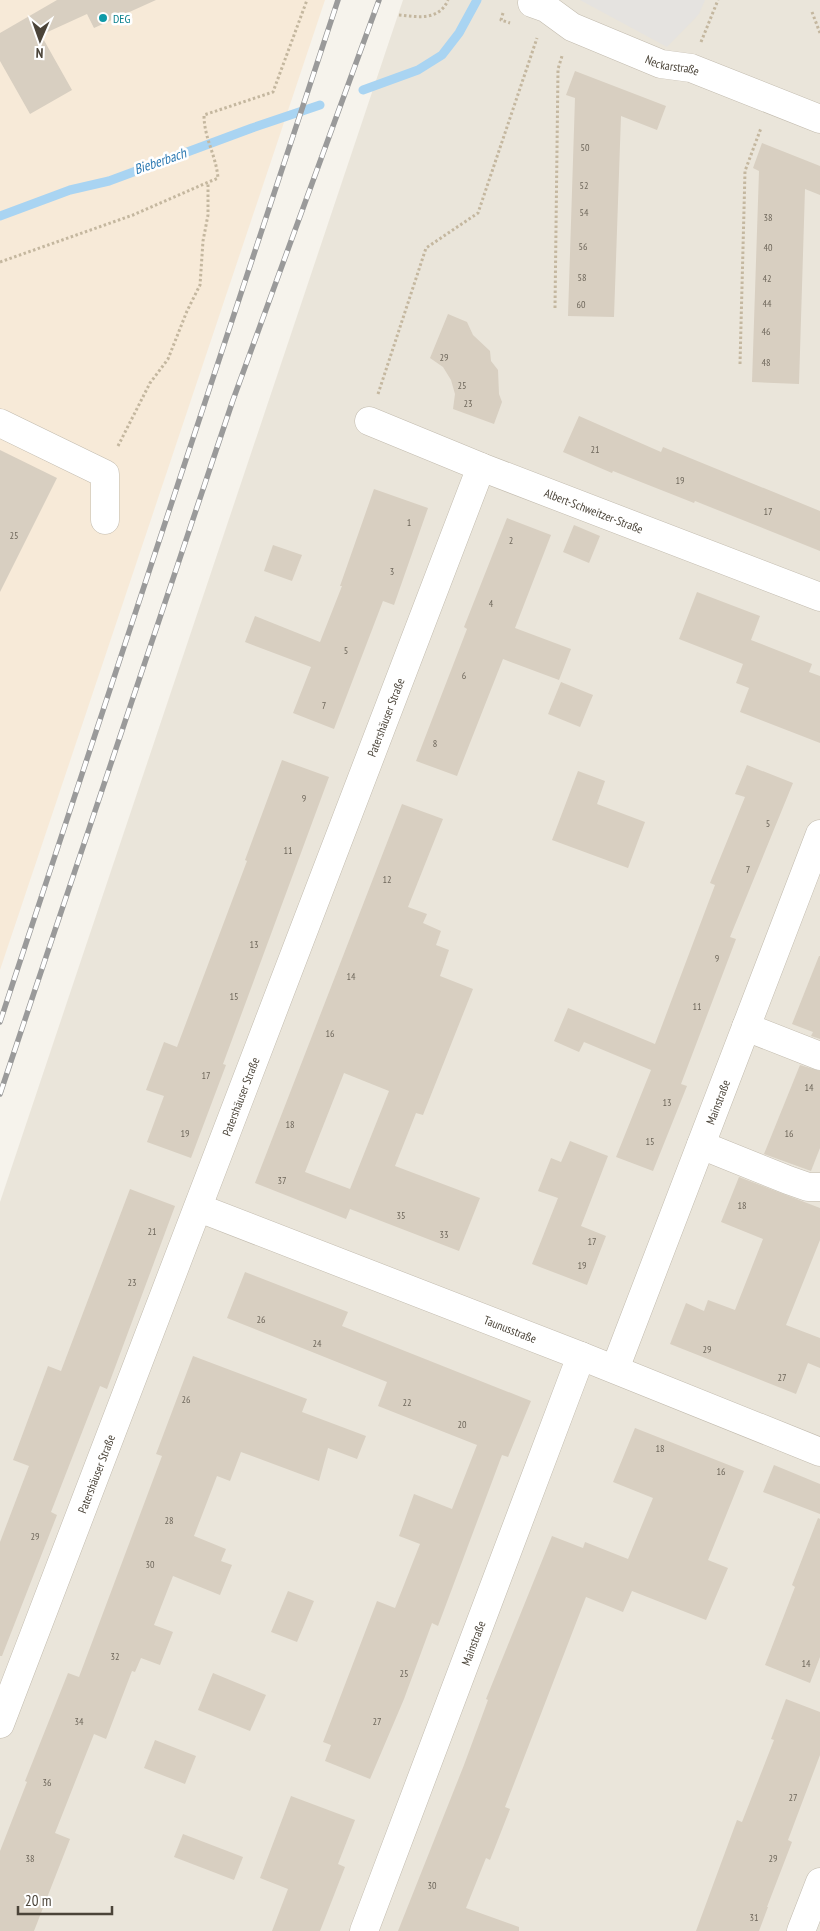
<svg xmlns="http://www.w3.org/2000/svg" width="820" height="1931" viewBox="0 0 820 1931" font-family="'PT Sans Narrow',sans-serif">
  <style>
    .residential { fill: #eae5da }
    .commercial { fill: #f7ead8 }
    .parking { fill: #e5e3e0 }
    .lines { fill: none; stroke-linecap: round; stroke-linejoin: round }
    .stream { stroke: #a9d4f2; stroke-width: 9 }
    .building { fill: #d8cfc1; fill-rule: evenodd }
    .minor-casing { stroke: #c2bbae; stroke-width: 29 }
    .path { stroke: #c4b79f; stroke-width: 3; stroke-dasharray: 2.5 2.5; stroke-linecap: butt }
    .minor { stroke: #fff; stroke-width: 28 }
    .rail-casing { stroke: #9a9a9a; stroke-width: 5.5 }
    .rail { stroke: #fff; stroke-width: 4; stroke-dasharray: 11; stroke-linecap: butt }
    .culture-dot { fill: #0f9aa8; stroke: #fff; stroke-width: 2 }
    .labels { text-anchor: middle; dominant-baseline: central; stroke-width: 5; stroke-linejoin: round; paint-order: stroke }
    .number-label { font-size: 10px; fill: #6e675b }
    .culture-label { font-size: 12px; fill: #0d838f; stroke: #fff; text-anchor: start }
    .street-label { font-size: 12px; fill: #4b4439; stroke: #fff }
    .water-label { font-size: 14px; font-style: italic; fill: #2e7ab2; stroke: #fff }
  </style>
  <rect width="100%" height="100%" fill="#f6f3ec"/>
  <polygon class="residential" points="403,0 820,0 820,1931 0,1931 0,1202"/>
  <polygon class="commercial" points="0,0 325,0 0,970"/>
  <polygon class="parking" points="580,0 705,0 699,14 667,47"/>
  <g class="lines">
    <g class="stream">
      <polyline points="363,90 418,70 442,55 459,33 477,0"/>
      <polyline points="0,216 70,190 109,181 252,128 320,105"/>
    </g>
  </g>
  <g class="building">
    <polygon points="57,0 156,0 94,28 87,14 41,35 72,90 30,114 0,61 0,33"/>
    <polygon points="575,71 666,106 657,130 621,116 614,317 568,316 575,98 566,95"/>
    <polygon points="762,143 820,166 820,195 805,189 799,384 752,382 759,171 753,168"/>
    <polygon points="448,314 467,322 473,335 490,351 491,361 498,370 499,394 502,402 494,424 453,409 455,394 451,380 443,367 430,358"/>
    <polygon points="579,416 661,452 663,447 820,511 820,551 695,501 694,503 613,471 612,473 563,452"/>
    <polygon points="0,450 57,478 0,592"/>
    <polygon points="374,489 428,508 394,605 383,601 334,729 293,713 311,667 245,642 255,616 320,642 342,586 340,586"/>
    <polygon points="507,518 551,535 515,628 571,649 559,680 503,659 457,776 416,761 467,629 464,627"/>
    <polygon points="574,525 600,536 589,563 563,552"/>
    <polygon points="273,545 302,555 292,581 264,571"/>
    <polygon points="697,592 760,616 751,640 812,664 809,672 820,676 820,743 740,712 749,688 736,683 743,664 679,639"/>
    <polygon points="561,682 593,695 580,727 548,714"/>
    <polygon points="282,760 329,777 223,1064 226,1065 191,1158 147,1142 164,1096 146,1090 164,1042 177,1047 247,861 245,860"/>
    <polygon points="747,765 793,783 730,937 736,939 681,1084 687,1086 653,1171 616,1157 651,1070 584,1042 579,1052 554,1041 568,1008 655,1044 715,885 710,883 745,797 735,794"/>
    <polygon points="578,771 605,781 597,804 645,822 628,868 552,840"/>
    <path d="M402 804 443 819 408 907 427 914 423 923 441 931 436 945 449 950 440 976 473 989 423 1115 416 1113 395 1166 480 1198 459 1251 350 1209 346 1219 255 1183ZM344 1073 389 1091 350 1189 305 1172Z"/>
    <polygon points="819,956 820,956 820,1039 811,1036 813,1032 792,1024"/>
    <polygon points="800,1065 820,1071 820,1148 811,1171 764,1154"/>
    <polygon points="570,1141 608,1156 581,1226 606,1236 587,1285 532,1264 558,1198 538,1191 551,1158 561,1162"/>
    <polygon points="739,1177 820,1208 820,1240 786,1325 820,1338 820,1368 808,1363 796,1394 670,1344 686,1303 704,1311 708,1300 735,1310 763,1239 721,1222"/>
    <polygon points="130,1189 175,1206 107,1389 100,1386 51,1512 57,1515 2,1656 0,1656 0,1542 29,1466 13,1460 48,1366 61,1371"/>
    <polygon points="245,1272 348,1312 342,1326 531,1401 508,1457 502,1455 438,1626 432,1623 404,1699 370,1779 325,1761 331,1745 323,1742 377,1601 395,1608 420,1544 399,1536 414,1494 452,1509 477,1445 378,1406 387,1382 227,1318"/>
    <polygon points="193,1356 307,1399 302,1412 366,1436 357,1459 328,1448 319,1481 241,1452 230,1481 217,1476 194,1536 226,1549 221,1561 232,1565 220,1595 173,1576 154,1625 173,1632 160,1665 141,1658 135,1672 132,1671 106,1739 94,1734 55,1833 70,1839 34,1931 0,1931 0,1851 27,1782 25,1781 68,1673 79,1677 162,1456 156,1454"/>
    <polygon points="635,1428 744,1471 708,1560 728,1568 706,1620 632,1591 623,1612 586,1597 505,1807 510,1809 490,1860 486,1858 466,1908 519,1927 519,1931 398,1931 464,1765 488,1700 486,1699 552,1536 583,1548 585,1542 628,1559 653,1498 613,1482"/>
    <polygon points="774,1465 820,1484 820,1514 763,1492"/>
    <polygon points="818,1518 820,1519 820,1657 810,1683 765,1665 795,1587 792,1585"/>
    <polygon points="288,1591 314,1601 297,1642 271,1632"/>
    <polygon points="213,1673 266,1695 250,1731 198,1710"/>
    <polygon points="786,1699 820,1712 820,1755 788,1840 792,1842 767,1907 768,1907 759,1931 696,1931 737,1820 742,1822 774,1740 771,1739"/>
    <polygon points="155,1740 196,1756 185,1784 144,1768"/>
    <polygon points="291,1796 355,1820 338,1864 345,1867 320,1931 272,1931 288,1889 260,1878"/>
    <polygon points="183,1834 243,1857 234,1880 174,1857"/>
  </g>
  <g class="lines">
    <defs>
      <g id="minor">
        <path id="s1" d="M533 0 532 3 546 8 572 27 661 64 691 68 820 119"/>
        <path id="s2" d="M369 421 481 467 820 597"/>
        <polyline points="0,423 105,474 105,520"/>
        <polyline points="746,1027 820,1056"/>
        <polyline points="701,1145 788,1180 808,1187 820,1187"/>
        <path id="s3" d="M199 1208 581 1356 820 1452"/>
        <path id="s4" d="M615 1369 820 834"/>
        <path id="s5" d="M0 1724 481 467"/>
        <path id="s6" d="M364 1931 581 1356"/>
        <polyline points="801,1931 820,1882"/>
      </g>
    </defs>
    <use href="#minor" class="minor-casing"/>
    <g class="path">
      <polyline points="812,12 820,33"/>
      <polyline points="503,13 501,20 510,23"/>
      <path d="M399 15C418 17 439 21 448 0"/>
      <polyline points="701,42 718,0"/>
      <path d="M0 262 133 215 218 178C216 155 204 138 204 115L273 92 307 0"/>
      <polyline points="555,308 558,69 562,56"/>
      <polyline points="740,364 745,171 761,128"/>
      <polyline points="378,394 426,248 478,213 537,38"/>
      <polyline points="118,446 150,383 168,359 187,311 200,285 203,241 208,215 208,183"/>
    </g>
    <use href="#minor" class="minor"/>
    <defs>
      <g id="rail">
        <polyline points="0,1022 338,0"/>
        <polyline points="0,1094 233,400 379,0"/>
      </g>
    </defs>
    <use href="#rail" class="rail-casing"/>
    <use href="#rail" class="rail"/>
  </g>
  <circle class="culture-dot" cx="103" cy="18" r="5"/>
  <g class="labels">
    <g class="number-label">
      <text x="585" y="147">50</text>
      <text x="584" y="185">52</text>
      <text x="584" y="212">54</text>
      <text x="768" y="217">38</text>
      <text x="583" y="246">56</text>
      <text x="768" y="247">40</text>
      <text x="582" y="277">58</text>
      <text x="767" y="278">42</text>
      <text x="767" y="303">44</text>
      <text x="581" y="304">60</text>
      <text x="766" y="331">46</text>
      <text x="444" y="357">29</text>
      <text x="766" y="362">48</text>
      <text x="462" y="385">25</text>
      <text x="468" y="403">23</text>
      <text x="595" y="449">21</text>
      <text x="680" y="480">19</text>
      <text x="768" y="511">17</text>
      <text x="409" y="522">1</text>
      <text x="14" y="535">25</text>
      <text x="511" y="540">2</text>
      <text x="392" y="571">3</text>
      <text x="491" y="603">4</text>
      <text x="346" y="650">5</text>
      <text x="464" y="675">6</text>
      <text x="324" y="705">7</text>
      <text x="435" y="743">8</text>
      <text x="304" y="798">9</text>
      <text x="768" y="823">5</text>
      <text x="288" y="850">11</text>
      <text x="748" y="869">7</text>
      <text x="387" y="879">12</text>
      <text x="254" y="944">13</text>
      <text x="717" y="958">9</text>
      <text x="351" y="976">14</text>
      <text x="234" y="996">15</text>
      <text x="697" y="1006">11</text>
      <text x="330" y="1033">16</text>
      <text x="206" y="1075">17</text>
      <text x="809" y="1087">14</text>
      <text x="667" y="1102">13</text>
      <text x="290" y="1124">18</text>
      <text x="185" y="1133">19</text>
      <text x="789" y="1133">16</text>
      <text x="650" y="1141">15</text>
      <text x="282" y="1180">37</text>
      <text x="742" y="1205">18</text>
      <text x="401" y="1215">35</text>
      <text x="152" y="1231">21</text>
      <text x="444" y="1234">33</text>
      <text x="592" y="1241">17</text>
      <text x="582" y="1265">19</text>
      <text x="132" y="1282">23</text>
      <text x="261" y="1319">26</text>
      <text x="317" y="1343">24</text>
      <text x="707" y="1349">29</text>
      <text x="782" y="1377">27</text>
      <text x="186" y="1399">26</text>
      <text x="407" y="1402">22</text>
      <text x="462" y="1424">20</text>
      <text x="660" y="1448">18</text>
      <text x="721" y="1471">16</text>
      <text x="169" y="1520">28</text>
      <text x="35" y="1536">29</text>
      <text x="150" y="1564">30</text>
      <text x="115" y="1656">32</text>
      <text x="806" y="1663">14</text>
      <text x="404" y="1673">25</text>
      <text x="79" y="1721">34</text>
      <text x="377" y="1721">27</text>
      <text x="47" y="1782">36</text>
      <text x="793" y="1797">27</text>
      <text x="30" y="1858">38</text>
      <text x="773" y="1858">29</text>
      <text x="432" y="1885">30</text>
      <text x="754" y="1917">31</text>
    </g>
    <g class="culture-label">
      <text x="113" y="18">DEG</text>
    </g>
    <g class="street-label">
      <text stroke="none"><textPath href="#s1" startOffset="158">Neckarstraße</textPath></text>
      <text stroke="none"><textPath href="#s2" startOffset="242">Albert-Schweitzer-Straße</textPath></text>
      <text stroke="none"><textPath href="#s5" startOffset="1078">Patershäuser Straße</textPath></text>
      <text stroke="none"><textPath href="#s5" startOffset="672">Patershäuser Straße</textPath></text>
      <text stroke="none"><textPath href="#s4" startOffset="286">Mainstraße</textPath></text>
      <text stroke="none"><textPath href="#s3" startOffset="334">Taunusstraße</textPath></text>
      <text stroke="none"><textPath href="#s5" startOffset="268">Patershäuser Straße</textPath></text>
      <text stroke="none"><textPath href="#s6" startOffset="308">Mainstraße</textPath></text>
    </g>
    <g class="water-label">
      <text transform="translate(160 161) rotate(-19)">Bieberbach</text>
    </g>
  </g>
  <g transform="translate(40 40) rotate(182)" stroke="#ffffff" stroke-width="4" paint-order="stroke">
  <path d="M0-4L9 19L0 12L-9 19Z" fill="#4b4439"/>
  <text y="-8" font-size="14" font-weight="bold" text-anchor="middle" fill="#4b4439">N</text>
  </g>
  <path d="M18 1906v8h94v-8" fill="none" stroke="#4b4439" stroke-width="2.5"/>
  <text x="25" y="1906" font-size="15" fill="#4b4439" stroke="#ffffff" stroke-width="4" paint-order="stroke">20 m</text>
</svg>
